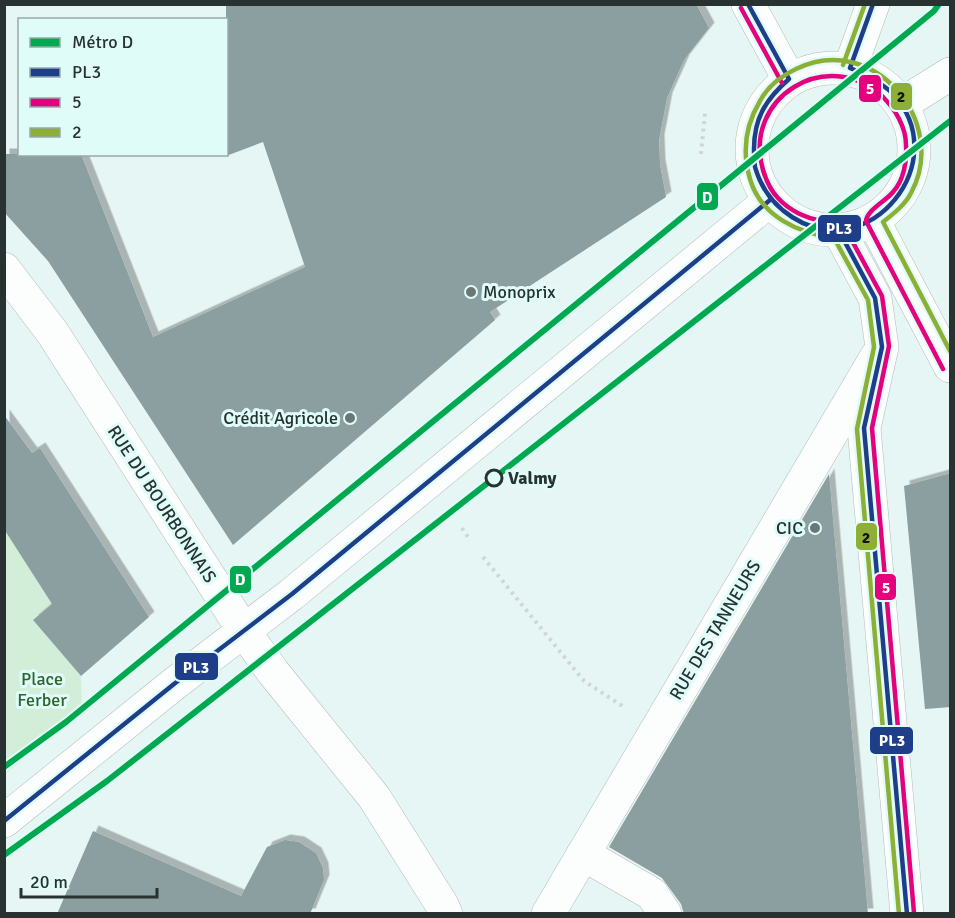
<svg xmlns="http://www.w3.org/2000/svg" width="955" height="918" viewBox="0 0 955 918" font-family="Signika,sans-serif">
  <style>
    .green { fill: #d3eed8 }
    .building { fill: #8b9fa0; filter: url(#shadow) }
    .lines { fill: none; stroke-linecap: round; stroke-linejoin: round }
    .pedestrian-casing { stroke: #b1bdbb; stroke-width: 34 }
    .minor-casing { stroke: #b1bdbb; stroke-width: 34 }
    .tertiary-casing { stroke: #b1bdbb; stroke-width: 34 }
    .secondary-casing { stroke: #b1bdbb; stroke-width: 34 }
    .primary-casing { stroke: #b1bdbb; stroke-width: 34 }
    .path { stroke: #d0d6d6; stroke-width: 4; stroke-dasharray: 3 4.5; stroke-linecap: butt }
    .pedestrian { stroke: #fbfefd; stroke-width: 33 }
    .minor { stroke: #fbfefd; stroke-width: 33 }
    .tertiary { stroke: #fbfefd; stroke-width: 33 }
    .secondary { stroke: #fbfefd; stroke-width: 33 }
    .primary { stroke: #fbfefd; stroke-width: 33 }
    .bus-1-casing { stroke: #e0fcf9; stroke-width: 9 }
    .bus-2-casing { stroke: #e0fcf9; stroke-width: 9 }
    .bus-3-casing { stroke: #e0fcf9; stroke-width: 9 }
    .bus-1 { stroke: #1e3e89; stroke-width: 4.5 }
    .bus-2 { stroke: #e5007d; stroke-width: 4.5 }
    .bus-3 { stroke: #8daf35; stroke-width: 4.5 }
    .metro-1-casing { stroke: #e0fcf9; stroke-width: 10 }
    .metro-1 { stroke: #00a950; stroke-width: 6 }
    .poi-dot { fill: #6a7775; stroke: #e0fcf9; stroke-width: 2 }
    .stop-dot { fill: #e0fcf9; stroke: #273231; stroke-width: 3 }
    .labels { text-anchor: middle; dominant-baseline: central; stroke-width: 6; stroke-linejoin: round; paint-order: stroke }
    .poi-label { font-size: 18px; fill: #273231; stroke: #e0fcf9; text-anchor: end }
    .stop-label { font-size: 18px; font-weight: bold; fill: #273231; stroke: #e0fcf9; text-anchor: start }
    .street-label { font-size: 18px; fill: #273231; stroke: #e0fcf9 }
    .park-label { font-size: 18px; fill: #2f642f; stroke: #e0fcf9 }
    .line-badge { stroke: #e0fcf9; stroke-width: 2 }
    .badge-label { font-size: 16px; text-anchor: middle; font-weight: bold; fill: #fff }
    .pale-badge-label { font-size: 16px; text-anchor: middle; font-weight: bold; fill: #111 }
  </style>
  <defs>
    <filter id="shadow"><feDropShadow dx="5.5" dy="-5.5" stdDeviation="0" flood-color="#0004"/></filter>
  </defs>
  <rect width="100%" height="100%" fill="#e6f6f4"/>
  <polygon class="green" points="5,529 70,588 33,620 81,676 82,712 5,774"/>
  <g class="building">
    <polygon points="226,4 696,4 709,28 684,60 667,98 659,140 660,165 666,197 490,312 495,320 233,545 48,261 4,212 4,154 81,154 153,337 305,267 263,142 226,156"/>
    <polygon points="4,415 32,453 40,448 149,617 81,676 33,620 52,604 4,529"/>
    <polygon points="951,473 951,707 925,709 904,486"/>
    <polygon points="829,474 868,914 684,914 681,904 662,878 609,847"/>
    <polygon points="93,831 241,896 267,847 285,840 299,842 316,853 323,868 324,880 310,914 57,914"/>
  </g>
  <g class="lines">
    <defs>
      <g id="pedestrian">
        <polyline points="583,854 652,894 665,914"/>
        <polyline points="548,914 877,356"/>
      </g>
      <g id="minor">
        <polyline points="850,68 873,4"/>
        <polyline points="4,269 52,332 244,631 273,672 374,797 442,905 446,914"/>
      </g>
      <polyline id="tertiary" points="839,231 875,298 882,347 864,428 907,914"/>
      <polyline id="secondary" points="4,821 174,684 292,594 770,200"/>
      <g id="primary">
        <polyline points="748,4 789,79"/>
        <circle cx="833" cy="149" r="81"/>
        <polyline points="902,104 950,74"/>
        <polyline points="873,220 950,366"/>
      </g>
    </defs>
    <use href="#pedestrian" class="pedestrian-casing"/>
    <use href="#minor" class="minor-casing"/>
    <use href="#tertiary" class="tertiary-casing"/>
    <use href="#secondary" class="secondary-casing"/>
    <use href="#primary" class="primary-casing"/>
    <g class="path">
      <polyline points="701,154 705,113"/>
      <polyline points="462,528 470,540"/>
      <polyline points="483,557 584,681 624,707"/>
    </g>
    <use href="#pedestrian" class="pedestrian"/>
    <use href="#minor" class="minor"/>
    <use href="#tertiary" class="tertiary"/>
    <use href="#secondary" class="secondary"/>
    <use href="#primary" class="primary"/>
    <defs>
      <g id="bus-1">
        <path d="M748 4 789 79C766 99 754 118 754 149 754 155 754 161 755 167 761 188 773 205 792 217 870 267 955 161 893 94 881 82 865 75 850 68L873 4"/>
        <polyline points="839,231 875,298 882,347 864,428 907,914"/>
        <polyline points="4,821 174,684 292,594 770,200"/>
      </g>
      <g id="bus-2">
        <polyline points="741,8 782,83"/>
        <path d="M914 913 872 428 889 346 882 296 844 226C838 222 830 222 822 221 806 218 790 211 778 198 771 191 766 180 763 170 742 98 827 45 883 97 895 109 906 127 906 145 907 161 904 180 893 192 886 201 867 210 866 221L943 369"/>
      </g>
      <g id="bus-3">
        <polyline points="843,65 865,4"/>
        <path d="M899 914 857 429 874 347 868 300 834 238C799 233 761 217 750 179 742 152 745 126 760 101 768 86 781 76 796 69 872 31 950 121 911 193 905 205 893 214 883 222L950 351"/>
      </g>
    </defs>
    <use href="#bus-1" class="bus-1-casing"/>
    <use href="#bus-2" class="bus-2-casing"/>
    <use href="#bus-3" class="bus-3-casing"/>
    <use href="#bus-1" class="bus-1"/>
    <use href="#bus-2" class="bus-2"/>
    <use href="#bus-3" class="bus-3"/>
    <defs>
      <g id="metro-1">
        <polyline points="4,767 66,722 934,11 939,4"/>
        <polyline points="4,855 107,781 950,121"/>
      </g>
    </defs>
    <use href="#metro-1" class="metro-1-casing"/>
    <use href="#metro-1" class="metro-1"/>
  </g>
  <g class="poi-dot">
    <circle cx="471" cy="292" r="6"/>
    <circle cx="350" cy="418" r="6"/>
    <circle cx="815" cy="528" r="6"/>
  </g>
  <circle class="stop-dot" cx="494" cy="478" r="8"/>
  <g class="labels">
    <g class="poi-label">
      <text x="483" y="292" text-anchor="start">Monoprix</text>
      <text x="338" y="418">Crédit Agricole</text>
      <text x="803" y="528">CIC</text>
    </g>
    <g class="stop-label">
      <text x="508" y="478">Valmy</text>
    </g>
    <g class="street-label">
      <text transform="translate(162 504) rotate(57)">RUE DU BOURBONNAIS</text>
      <text transform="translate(715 630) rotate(-59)">RUE DES TANNEURS</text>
    </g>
    <g class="park-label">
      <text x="42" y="679">Place<tspan x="42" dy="21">Ferber</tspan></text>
    </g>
  </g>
  <g class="line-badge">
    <rect x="858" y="74" width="24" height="29" rx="6" fill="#e5007d"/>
    <rect x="890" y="82" width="23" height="29" rx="6" fill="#8daf35"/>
    <rect x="696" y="182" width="23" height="29" rx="6" fill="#00a950"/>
    <rect x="817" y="214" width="45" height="29" rx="6" fill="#1e3e89"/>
    <rect x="855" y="522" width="23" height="29" rx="6" fill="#8daf35"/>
    <rect x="229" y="565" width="23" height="29" rx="6" fill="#00a950"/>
    <rect x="874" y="573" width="23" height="28" rx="6" fill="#e5007d"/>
    <rect x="174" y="652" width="45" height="29" rx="6" fill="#1e3e89"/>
    <rect x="869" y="726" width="45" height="29" rx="6" fill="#1e3e89"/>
  </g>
  <g class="badge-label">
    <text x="870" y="94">5</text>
    <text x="707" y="203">D</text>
    <text x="839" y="234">PL3</text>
    <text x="240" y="585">D</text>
    <text x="886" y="593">5</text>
    <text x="196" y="673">PL3</text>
    <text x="892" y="746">PL3</text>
  </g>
  <g class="pale-badge-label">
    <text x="901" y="102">2</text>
    <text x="866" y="543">2</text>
  </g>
  <rect width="955" height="918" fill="none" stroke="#273231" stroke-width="12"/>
  <rect x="18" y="18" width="210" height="138" fill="#e0fcf9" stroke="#96aba9" stroke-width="1.5"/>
  <rect x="30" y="38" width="30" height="9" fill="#00a950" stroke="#96aba9" stroke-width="1.5"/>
  <text x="72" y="48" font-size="18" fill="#273231">Métro D</text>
  <rect x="30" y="68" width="30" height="9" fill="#1e3e89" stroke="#96aba9" stroke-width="1.5"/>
  <text x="72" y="78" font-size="18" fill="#273231">PL3</text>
  <rect x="30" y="98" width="30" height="9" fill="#e5007d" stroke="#96aba9" stroke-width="1.5"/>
  <text x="72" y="108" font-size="18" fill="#273231">5</text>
  <rect x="30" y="128" width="30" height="9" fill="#8daf35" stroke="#96aba9" stroke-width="1.5"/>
  <text x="72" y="138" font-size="18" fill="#273231">2</text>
  <path d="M21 888v9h136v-9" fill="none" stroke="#273231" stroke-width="3"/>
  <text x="30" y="888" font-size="18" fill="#273231" stroke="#e0fcf9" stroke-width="4.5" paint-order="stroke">20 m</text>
</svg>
